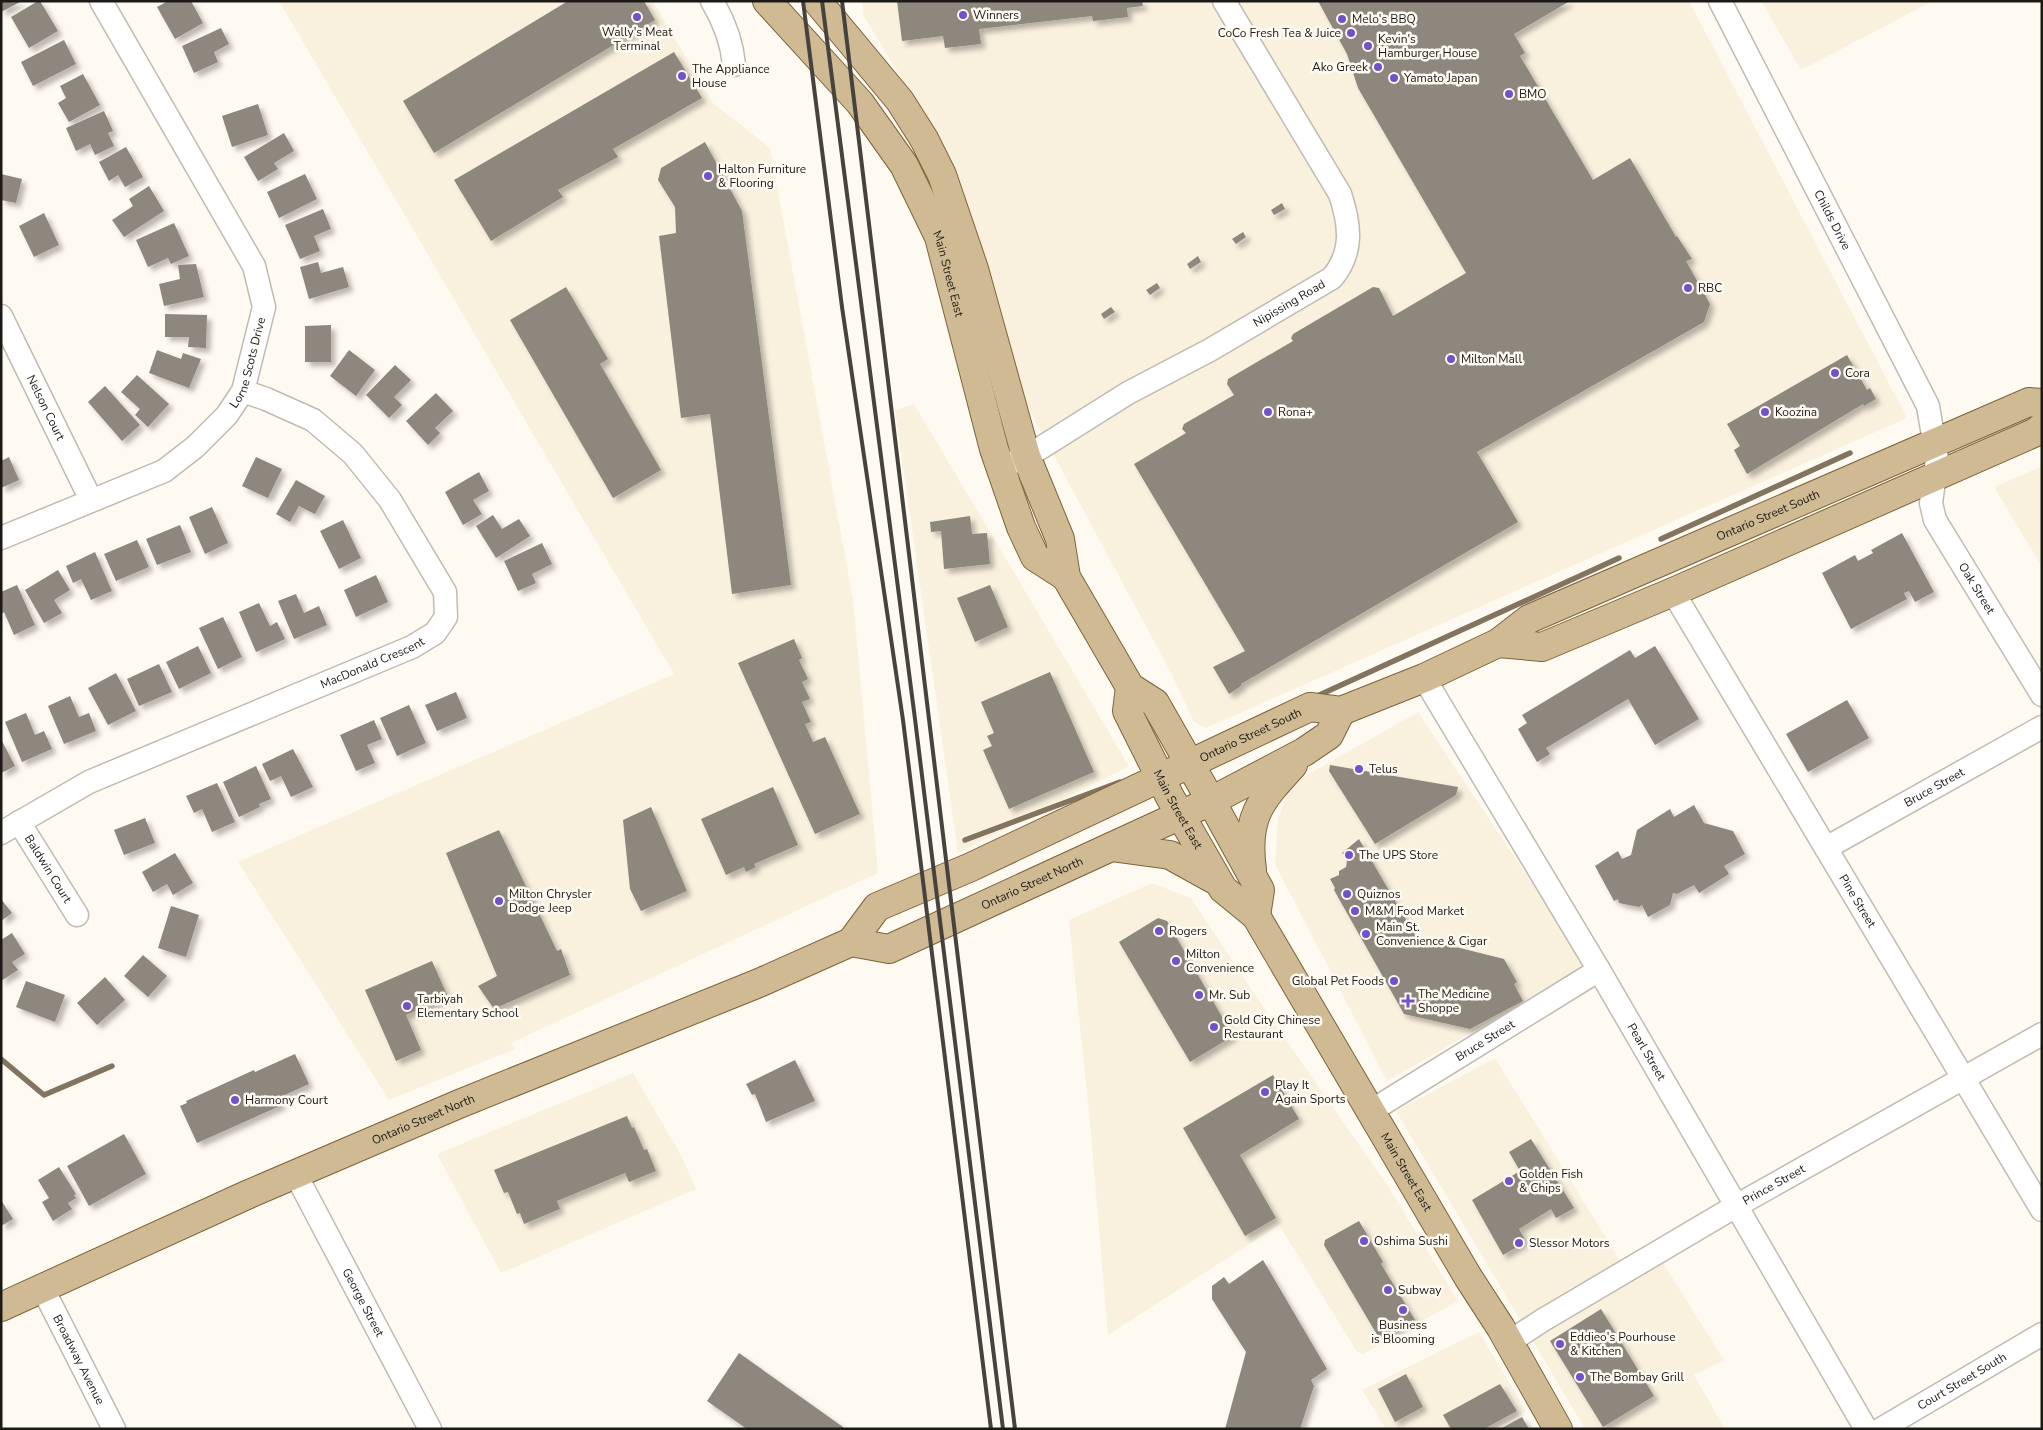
<svg xmlns="http://www.w3.org/2000/svg" width="2043" height="1430" viewBox="0 0 2043 1430" font-family="'Nunito Sans',sans-serif">
  <style>
    .built { fill: #faf0de }
    .lines { fill: none; stroke-linecap: round; stroke-linejoin: round }
    .stream { stroke: #82745e; stroke-width: 5.5 }
    .building { fill: #8d877d; filter: url(#shadow) }
    .minor-casing { stroke: #c1bab0; stroke-width: 25 }
    .major-casing { stroke: #7c643a; stroke-width: 30 }
    .minor { stroke: #fff; stroke-width: 22 }
    .major { stroke: #cfba94; stroke-width: 28 }
    .rail { stroke: #46433e; stroke-width: 4 }
    .poi-dot { fill: #7252cb; stroke: #fffaf1; stroke-width: 2 }
    .labels { text-anchor: middle; dominant-baseline: central; stroke-width: 5; stroke-linejoin: round; paint-order: stroke }
    .poi-label { font-size: 12px; fill: #1c1a16; stroke: #fffaf1; text-anchor: start }
    .street-label { font-size: 12px; fill: #1c1a16; stroke: #fffaf1 }
  </style>
  <defs>
    <filter id="shadow"><feDropShadow dx="4.5" dy="4.5" stdDeviation="2.5" flood-color="#0004"/></filter>
  </defs>
  <rect width="100%" height="100%" fill="#fffaf1"/>
  <g class="built">
    <polygon points="279,1 653,1 713,103 770,148 853,599 878,873 511,1043 515,1049 389,1100 238,862 674,674"/>
    <polygon points="862,1 1689,1 1907,418 1206,728 1194,722 1170,671 1023,398 949,157 863,15"/>
    <polygon points="1761,1 1933,1 1801,70"/>
    <polygon points="914,404 1129,766 958,853 895,410"/>
    <polygon points="2042,466 2042,567 1994,487"/>
    <polygon points="1418,712 1587,966 1387,1081 1275,864 1278,819 1291,784"/>
    <polygon points="1152,883 1191,898 1270,1017 1388,1186 1458,1301 1363,1354 1357,1352 1279,1225 1108,1335 1090,1123 1069,920"/>
    <polygon points="1495,1058 1623,1265 1652,1245 1724,1360 1694,1375 1725,1429 1585,1429 1396,1111"/>
    <polygon points="633,1073 682,1157 696,1189 501,1273 437,1154"/>
    <polygon points="1479,1332 1526,1411 1496,1429 1386,1429 1362,1390"/>
  </g>
  <g class="lines">
    <g class="stream">
      <polyline points="1661,539 1850,453"/>
      <polyline points="1315,697 1619,558"/>
      <polyline points="965,840 1120,782"/>
      <polyline points="1,1059 44,1095 112,1066"/>
    </g>
  </g>
  <g class="building">
    <polygon points="1,1 22,1 1,12"/>
    <polygon points="38,1 40,1 58,31 29,48 11,17"/>
    <polygon points="168,1 191,1 203,23 175,39 157,7"/>
    <polygon points="568,1 644,1 655,20 434,153 403,101"/>
    <polygon points="897,1 1142,1 1143,6 1127,8 1128,17 1093,21 1092,16 979,29 981,44 945,48 943,36 902,41"/>
    <polygon points="1318,1 1570,1 1514,34 1525,53 1520,56 1593,180 1630,158 1676,237 1677,236 1692,259 1686,261 1710,304 1704,322 1477,452 1518,522 1241,684 1241,686 1229,694 1213,667 1245,651 1134,464 1186,433 1182,429 1184,424 1234,395 1227,384 1228,379 1293,341 1291,338 1293,334 1373,287 1379,288 1393,316 1466,273 1358,88 1347,54"/>
    <polygon points="221,28 229,44 214,52 218,62 194,73 182,46"/>
    <polygon points="64,40 76,64 33,86 21,62"/>
    <polygon points="674,52 702,98 613,149 618,157 558,190 563,197 491,241 454,180"/>
    <polygon points="83,74 100,105 69,122 58,103 66,98 60,86"/>
    <polygon points="258,104 268,135 232,147 222,116"/>
    <polygon points="104,111 113,131 108,133 114,146 95,155 90,144 76,151 66,128"/>
    <polygon points="284,133 294,151 274,163 278,169 258,181 244,157"/>
    <polygon points="705,142 742,211 791,585 732,594 710,414 681,418 659,236 676,233 675,207 658,180 661,168"/>
    <polygon points="126,147 143,177 125,187 118,175 109,181 99,162"/>
    <polygon points="1,174 22,179 16,203 1,200"/>
    <polygon points="305,174 317,199 279,218 267,192"/>
    <polygon points="149,186 164,211 124,237 112,220 133,206 129,199"/>
    <polygon points="1282,203 1285,209 1274,215 1271,210"/>
    <polygon points="323,209 331,229 314,236 320,251 300,259 285,225"/>
    <polygon points="44,213 59,245 34,257 19,226"/>
    <polygon points="174,223 189,256 171,264 168,258 148,267 136,240"/>
    <polygon points="1243,232 1246,237 1236,244 1232,239"/>
    <polygon points="1198,256 1201,262 1190,269 1187,264"/>
    <polygon points="318,262 321,273 343,267 349,287 309,299 300,267"/>
    <polygon points="196,264 204,297 164,306 159,284 180,279 178,265"/>
    <polygon points="1157,283 1160,288 1150,295 1146,290"/>
    <polygon points="566,287 608,359 600,364 661,470 613,498 510,320"/>
    <polygon points="1111,307 1115,312 1104,319 1101,314"/>
    <polygon points="165,314 207,315 206,348 188,347 189,337 165,337"/>
    <polygon points="331,325 331,362 305,362 305,326"/>
    <polygon points="157,350 181,359 183,353 201,359 189,388 149,373"/>
    <polygon points="349,350 375,370 356,396 330,376"/>
    <polygon points="1847,355 1867,390 1870,388 1876,399 1864,406 1863,404 1747,474 1734,450 1740,446 1727,424"/>
    <polygon points="395,365 411,380 394,397 402,405 389,418 366,395"/>
    <polygon points="137,375 169,404 148,427 135,415 140,409 121,392"/>
    <polygon points="105,386 140,425 122,441 88,402"/>
    <polygon points="436,393 453,411 435,428 440,433 428,445 406,421"/>
    <polygon points="9,457 19,480 1,488 1,461"/>
    <polygon points="256,457 282,469 268,498 242,486"/>
    <polygon points="479,472 489,491 473,500 482,514 463,525 445,492"/>
    <polygon points="296,480 325,496 315,514 299,506 290,522 276,514"/>
    <polygon points="212,507 228,543 205,554 189,517"/>
    <polygon points="493,515 502,529 519,519 530,536 496,558 476,526"/>
    <polygon points="970,516 972,534 987,533 990,564 944,569 941,531 931,532 930,522"/>
    <polygon points="343,520 361,558 339,569 320,531"/>
    <polygon points="180,525 191,552 157,565 146,539"/>
    <polygon points="1902,533 1934,592 1915,602 1909,591 1904,593 1907,599 1851,629 1822,573 1855,555 1858,561 1873,553 1871,550"/>
    <polygon points="137,540 149,567 116,581 104,554"/>
    <polygon points="542,543 552,564 532,574 536,583 518,591 504,561"/>
    <polygon points="95,552 112,591 91,600 81,579 73,583 66,566"/>
    <polygon points="58,570 70,590 54,600 62,613 44,623 25,590"/>
    <polygon points="376,575 388,602 356,617 344,590"/>
    <polygon points="17,585 35,625 14,635 4,612 1,614 1,592"/>
    <polygon points="990,585 1008,627 975,642 957,598"/>
    <polygon points="296,594 304,613 319,606 327,625 294,639 278,601"/>
    <polygon points="259,603 270,626 277,622 285,639 256,652 239,612"/>
    <polygon points="223,617 242,657 218,669 199,628"/>
    <polygon points="794,639 802,658 799,660 808,679 802,682 810,699 802,702 811,722 805,724 813,742 825,737 860,814 815,834 738,663"/>
    <polygon points="198,646 211,673 179,689 166,662"/>
    <polygon points="1655,646 1699,719 1655,745 1628,699 1546,748 1550,754 1537,762 1518,729 1527,723 1522,715 1630,650 1635,658"/>
    <polygon points="159,664 172,692 139,706 127,679"/>
    <polygon points="1050,672 1094,772 1009,809 983,750 992,746 987,736 994,733 981,702"/>
    <polygon points="116,673 136,711 108,725 88,688"/>
    <polygon points="456,692 467,718 437,731 425,705"/>
    <polygon points="70,696 79,717 89,713 96,731 64,744 48,706"/>
    <polygon points="1847,700 1869,738 1808,772 1786,734"/>
    <polygon points="409,705 426,743 397,756 380,718"/>
    <polygon points="26,713 35,735 44,731 52,749 22,762 5,722"/>
    <polygon points="374,720 382,739 367,745 375,763 356,771 340,735"/>
    <polygon points="1,739 15,766 1,773"/>
    <polygon points="293,749 313,787 291,797 281,776 270,781 262,764"/>
    <polygon points="1330,765 1458,787 1456,795 1375,844 1329,771"/>
    <polygon points="256,766 271,799 259,804 260,807 239,817 223,782"/>
    <polygon points="217,783 235,822 212,832 202,809 194,813 186,796"/>
    <polygon points="773,787 798,845 754,864 756,867 746,872 744,867 726,875 701,819"/>
    <polygon points="1694,805 1704,823 1733,831 1745,854 1724,866 1729,874 1699,893 1694,885 1677,894 1673,893 1670,905 1648,917 1642,905 1639,907 1619,903 1618,899 1614,901 1595,866 1618,851 1622,859 1631,855 1637,830 1670,809 1674,817"/>
    <polygon points="651,807 687,891 641,911 630,889 623,820"/>
    <polygon points="145,818 155,843 124,855 114,830"/>
    <polygon points="499,830 557,951 561,949 570,975 494,1009 478,986 497,976 446,853"/>
    <polygon points="1359,839 1416,937 1504,959 1517,982 1514,984 1523,1001 1470,1029 1404,1014 1334,890 1335,888 1330,879 1339,875 1339,871 1346,867 1347,861 1342,853"/>
    <polygon points="175,853 193,883 173,895 167,884 153,892 142,872"/>
    <polygon points="1,899 12,913 1,921"/>
    <polygon points="171,906 199,915 186,957 158,948"/>
    <polygon points="1158,918 1167,921 1233,1036 1190,1062 1119,942"/>
    <polygon points="12,933 25,954 12,962 18,970 1,981 1,940"/>
    <polygon points="143,955 167,976 148,997 124,976"/>
    <polygon points="432,961 448,997 406,1015 421,1050 396,1061 365,990"/>
    <polygon points="105,977 125,1000 97,1025 77,1003"/>
    <polygon points="26,981 65,995 55,1022 16,1007"/>
    <polygon points="295,1054 309,1084 278,1098 282,1105 197,1143 180,1106 187,1103 186,1101 254,1070 255,1072"/>
    <polygon points="795,1060 815,1101 766,1122 755,1094 752,1095 746,1084"/>
    <polygon points="1273,1075 1299,1119 1240,1155 1276,1218 1245,1236 1183,1128"/>
    <polygon points="627,1116 632,1128 634,1127 644,1150 647,1149 656,1171 629,1182 625,1173 557,1201 560,1209 524,1224 520,1213 517,1214 508,1192 504,1193 494,1170"/>
    <polygon points="124,1134 146,1174 89,1206 67,1166"/>
    <polygon points="1531,1139 1574,1208 1556,1218 1551,1209 1519,1229 1524,1238 1522,1244 1503,1255 1472,1200 1520,1171 1509,1152"/>
    <polygon points="59,1167 76,1194 74,1195 76,1198 68,1203 72,1209 53,1221 42,1202 49,1198 38,1180"/>
    <polygon points="1,1200 13,1219 1,1226"/>
    <polygon points="1359,1221 1383,1262 1381,1264 1415,1320 1379,1338 1324,1245 1325,1240"/>
    <polygon points="1263,1260 1327,1369 1311,1380 1314,1386 1300,1429 1225,1429 1246,1352 1212,1299 1212,1286 1224,1277 1229,1284"/>
    <polygon points="1601,1309 1654,1396 1603,1427 1550,1341"/>
    <polygon points="739,1353 843,1427 843,1429 747,1429 707,1401"/>
    <polygon points="1406,1374 1423,1407 1395,1422 1378,1389"/>
    <polygon points="1500,1384 1517,1411 1484,1429 1451,1429 1443,1415"/>
    <polygon points="1522,1417 1529,1429 1500,1429"/>
  </g>
  <g class="lines">
    <defs>
      <g id="minor">
        <path d="M712 1C724 21 732 42 734 65"/>
        <path id="s1" d="M1720 1 1928 406 1937 459 1931 503 1935 520 2042 695"/>
        <path id="s2" d="M1 316 91 500"/>
        <path id="s3" d="M1012 463 1039 449 1128 393 1210 350 1332 278C1354 252 1350 224 1340 194L1224 1"/>
        <path id="s4" d="M1 538 164 471 195 447 227 415 243 391 264 307 254 266 101 1"/>
        <path id="s5" d="M1673 592 2042 1210"/>
        <path id="s6" d="M1424 678 1599 970 1866 1429"/>
        <path id="s7" d="M19 822 77 915"/>
        <path id="s8" d="M1 833 89 782 412 647 435 633 446 617 445 592 390 500 353 454 313 420 266 399 243 391"/>
        <path id="s9" d="M1826 848 2042 727"/>
        <path id="s10" d="M1371 1111 1599 970"/>
        <path id="s11" d="M296 1175 430 1429"/>
        <path id="s12" d="M43 1289 114 1429"/>
        <path id="s13" d="M1509 1342 1543 1320 1736 1206 2042 1034"/>
        <path id="s14" d="M1881 1429 2042 1334"/>
      </g>
      <g id="major">
        <path id="s15" d="M767 1 860 103 904 165 939 237 994 449 1021 527 1035 557 1066 577"/>
        <polyline points="817,1 900,101 924,139 942,175 974,269 1026,456 1060,539 1066,577 1130,687 1155,703 1211,801 1260,890 1256,916"/>
        <polyline points="1498,643 1542,647 1673,592 2036,432 2042,427"/>
        <path id="s16" d="M1130 687 1127 711 1170 797 1223 889 1256 916 1468 1277 1501 1328 1558 1429"/>
        <polyline points="1111,847 1170,855 1217,881"/>
        <path d="M1252 870C1245 818 1259 802 1293 765"/>
        <path id="s17" d="M851 942 889 949 1211 801 1304 752 1329 735 1341 711"/>
        <path id="s18" d="M1 1307 249 1194 459 1104 759 983 851 942 877 907 971 867 1310 707 1341 711 1424 678 1498 643 1529 619 2029 402 2042 403"/>
      </g>
    </defs>
    <use href="#minor" class="minor-casing"/>
    <use href="#major" class="major-casing"/>
    <use href="#minor" class="minor"/>
    <use href="#major" class="major"/>
    <g class="rail">
      <polyline points="803,1 842,307 903,720 991,1429"/>
      <polyline points="822,1 915,719 1003,1429"/>
      <polyline points="842,1 1015,1429"/>
    </g>
  </g>
  <g class="poi-dot">
    <circle cx="963" cy="15" r="5"/>
    <circle cx="637" cy="17" r="5"/>
    <circle cx="1342" cy="19" r="5"/>
    <circle cx="1351" cy="33" r="5"/>
    <circle cx="1368" cy="46" r="5"/>
    <circle cx="1378" cy="67" r="5"/>
    <circle cx="682" cy="76" r="5"/>
    <circle cx="1394" cy="78" r="5"/>
    <circle cx="1509" cy="94" r="5"/>
    <circle cx="708" cy="176" r="5"/>
    <circle cx="1688" cy="288" r="5"/>
    <circle cx="1451" cy="359" r="5"/>
    <circle cx="1835" cy="373" r="5"/>
    <circle cx="1268" cy="412" r="5"/>
    <circle cx="1765" cy="412" r="5"/>
    <circle cx="1359" cy="769" r="5"/>
    <circle cx="1349" cy="855" r="5"/>
    <circle cx="1347" cy="894" r="5"/>
    <circle cx="499" cy="901" r="5"/>
    <circle cx="1355" cy="911" r="5"/>
    <circle cx="1159" cy="931" r="5"/>
    <circle cx="1366" cy="934" r="5"/>
    <circle cx="1176" cy="961" r="5"/>
    <circle cx="1394" cy="981" r="5"/>
    <circle cx="1199" cy="995" r="5"/>
    <path d="M1405.5 993.5h5v5h5v5h-5v5h-5v-5h-5v-5h5z"/>
    <circle cx="407" cy="1006" r="5"/>
    <circle cx="1214" cy="1027" r="5"/>
    <circle cx="1265" cy="1092" r="5"/>
    <circle cx="235" cy="1100" r="5"/>
    <circle cx="1509" cy="1181" r="5"/>
    <circle cx="1364" cy="1241" r="5"/>
    <circle cx="1519" cy="1243" r="5"/>
    <circle cx="1388" cy="1290" r="5"/>
    <circle cx="1403" cy="1310" r="5"/>
    <circle cx="1560" cy="1344" r="5"/>
    <circle cx="1580" cy="1377" r="5"/>
  </g>
  <g class="labels">
    <g class="poi-label">
      <text x="973" y="15">Winners</text>
      <text x="1352" y="19">Melo's BBQ</text>
      <text x="637" y="32" text-anchor="middle">Wally's Meat<tspan x="637" dy="14">Terminal</tspan></text>
      <text x="1341" y="33" text-anchor="end">CoCo Fresh Tea &amp; Juice</text>
      <text x="1378" y="39">Kevin's<tspan x="1378" dy="14">Hamburger House</tspan></text>
      <text x="1368" y="67" text-anchor="end">Ako Greek</text>
      <text x="692" y="69">The Appliance<tspan x="692" dy="14">House</tspan></text>
      <text x="1404" y="78">Yamato Japan</text>
      <text x="1519" y="94">BMO</text>
      <text x="718" y="169">Halton Furniture<tspan x="718" dy="14">&amp; Flooring</tspan></text>
      <text x="1698" y="288">RBC</text>
      <text x="1461" y="359">Milton Mall</text>
      <text x="1845" y="373">Cora</text>
      <text x="1278" y="412">Rona+</text>
      <text x="1775" y="412">Koozina</text>
      <text x="1369" y="769">Telus</text>
      <text x="1359" y="855">The UPS Store</text>
      <text x="509" y="894">Milton Chrysler<tspan x="509" dy="14">Dodge Jeep</tspan></text>
      <text x="1357" y="894">Quiznos</text>
      <text x="1365" y="911">M&amp;M Food Market</text>
      <text x="1376" y="927">Main St.<tspan x="1376" dy="14">Convenience &amp; Cigar</tspan></text>
      <text x="1169" y="931">Rogers</text>
      <text x="1186" y="954">Milton<tspan x="1186" dy="14">Convenience</tspan></text>
      <text x="1384" y="981" text-anchor="end">Global Pet Foods</text>
      <text x="1418" y="994">The Medicine<tspan x="1418" dy="14">Shoppe</tspan></text>
      <text x="1209" y="995">Mr. Sub</text>
      <text x="417" y="999">Tarbiyah<tspan x="417" dy="14">Elementary School</tspan></text>
      <text x="1224" y="1020">Gold City Chinese<tspan x="1224" dy="14">Restaurant</tspan></text>
      <text x="1275" y="1085">Play It<tspan x="1275" dy="14">Again Sports</tspan></text>
      <text x="245" y="1100">Harmony Court</text>
      <text x="1519" y="1174">Golden Fish<tspan x="1519" dy="14">&amp; Chips</tspan></text>
      <text x="1374" y="1241">Oshima Sushi</text>
      <text x="1529" y="1243">Slessor Motors</text>
      <text x="1398" y="1290">Subway</text>
      <text x="1403" y="1325" text-anchor="middle">Business<tspan x="1403" dy="14">is Blooming</tspan></text>
      <text x="1570" y="1337">Eddieo's Pourhouse<tspan x="1570" dy="14">&amp; Kitchen</tspan></text>
      <text x="1590" y="1377">The Bombay Grill</text>
    </g>
    <g class="street-label">
      <text stroke="none"><textPath href="#s1" startOffset="246">Childs Drive</textPath></text>
      <text stroke="none"><textPath href="#s15" startOffset="332">Main Street East</textPath></text>
      <text stroke="none"><textPath href="#s3" startOffset="320">Nipissing Road</textPath></text>
      <text stroke="none"><textPath href="#s4" startOffset="318">Lorne Scots Drive</textPath></text>
      <text stroke="none"><textPath href="#s2" startOffset="102">Nelson Court</textPath></text>
      <text stroke="none"><textPath href="#s18" startOffset="1948">Ontario Street South</textPath></text>
      <text stroke="none"><textPath href="#s1" startOffset="651">Oak Street</textPath></text>
      <text stroke="none"><textPath href="#s8" startOffset="409">MacDonald Crescent</textPath></text>
      <text stroke="none"><textPath href="#s18" startOffset="1380">Ontario Street South</textPath></text>
      <text stroke="none"><textPath href="#s9" startOffset="124">Bruce Street</textPath></text>
      <text stroke="none"><textPath href="#s16" startOffset="135">Main Street East</textPath></text>
      <text stroke="none"><textPath href="#s7" startOffset="55">Baldwin Court</textPath></text>
      <text stroke="none"><textPath href="#s17" startOffset="196">Ontario Street North</textPath></text>
      <text stroke="none"><textPath href="#s5" startOffset="360">Pine Street</textPath></text>
      <text stroke="none"><textPath href="#s10" startOffset="134">Bruce Street</textPath></text>
      <text stroke="none"><textPath href="#s6" startOffset="435">Pearl Street</textPath></text>
      <text stroke="none"><textPath href="#s18" startOffset="462">Ontario Street North</textPath></text>
      <text stroke="none"><textPath href="#s16" startOffset="566">Main Street East</textPath></text>
      <text stroke="none"><textPath href="#s13" startOffset="308">Prince Street</textPath></text>
      <text stroke="none"><textPath href="#s11" startOffset="144">George Street</textPath></text>
      <text stroke="none"><textPath href="#s12" startOffset="79">Broadway Avenue</textPath></text>
      <text stroke="none"><textPath href="#s14" startOffset="94">Court Street South</textPath></text>
    </g>
  </g>
  <rect width="2043" height="1430" fill="none" stroke="#1c1a16" stroke-width="5"/>
</svg>
